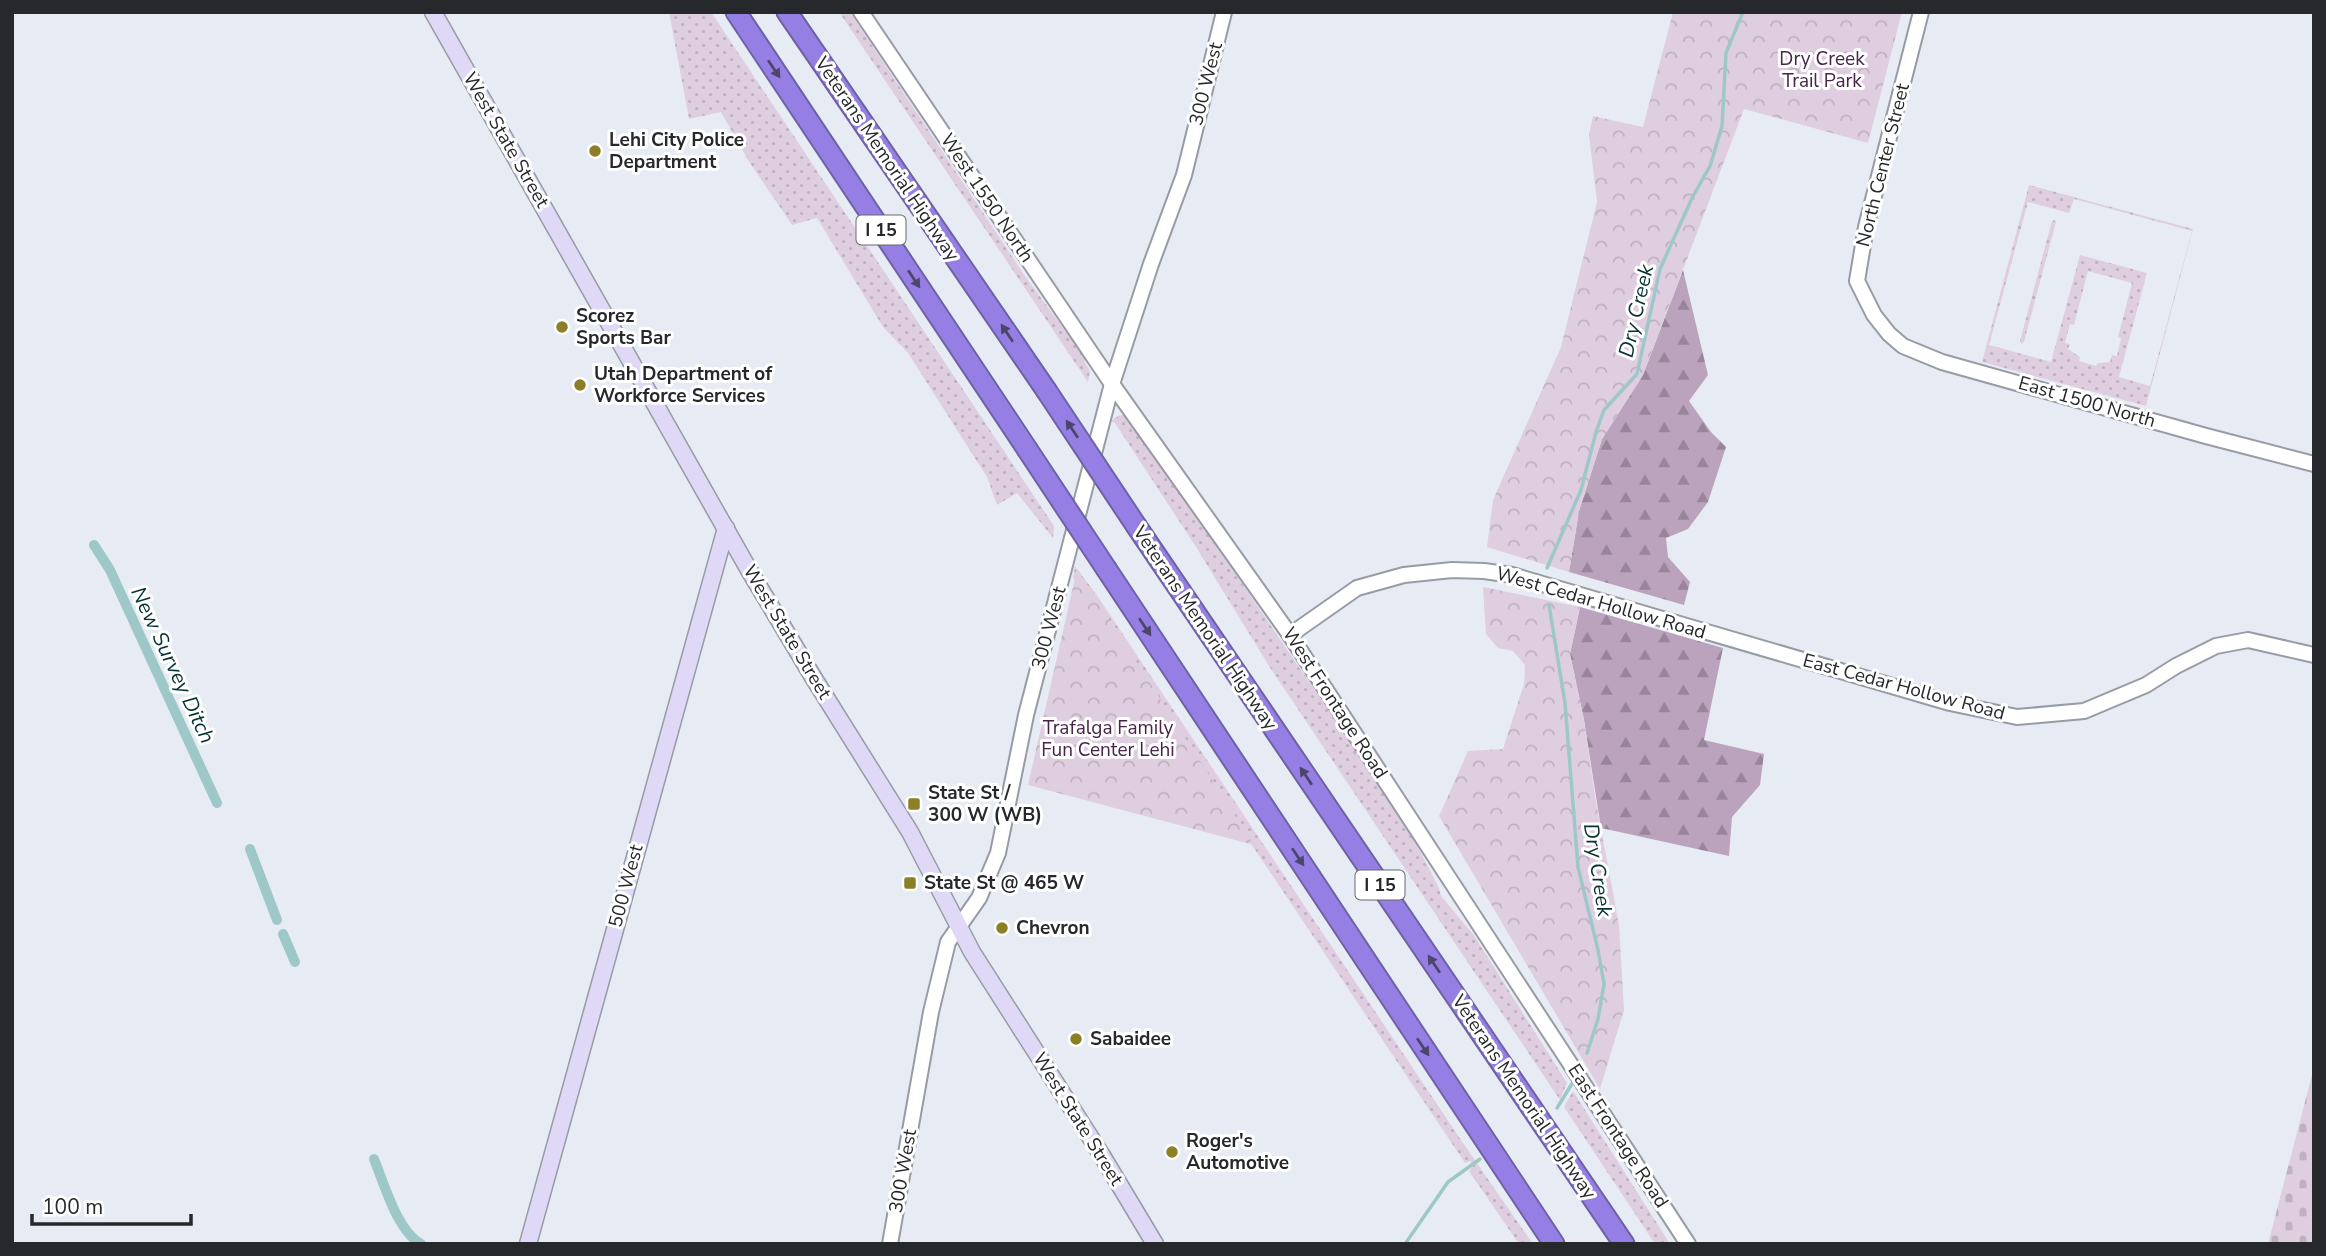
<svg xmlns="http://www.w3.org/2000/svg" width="2326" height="1256" viewBox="0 0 2326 1256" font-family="'Nunito Sans',sans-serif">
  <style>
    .grass { fill: url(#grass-dots); fill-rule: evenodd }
    .forest { fill: url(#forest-firs) }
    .cemetery { fill: url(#cemetery-stones) }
    .park { fill: url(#park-crowns) }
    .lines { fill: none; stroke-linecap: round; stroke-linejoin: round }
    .stream { stroke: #9ec8c8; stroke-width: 3.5 }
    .canal { stroke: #9ec8c8; stroke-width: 10 }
    .tertiary-casing { stroke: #979ba3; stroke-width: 18 }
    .secondary-casing { stroke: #979ba3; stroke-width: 19 }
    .motorway-casing { stroke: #6e61a4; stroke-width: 23 }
    .tertiary { stroke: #fff; stroke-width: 14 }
    .secondary { stroke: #dfd9f7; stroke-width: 16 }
    .motorway { stroke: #957fe5; stroke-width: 19 }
    .motorway-bridge-casing { stroke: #6e61a4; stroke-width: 23; stroke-linecap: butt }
    .motorway-bridge { stroke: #957fe5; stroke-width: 19 }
    .oneway { fill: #4d466c }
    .poi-dot { fill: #8c7f26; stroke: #fff; stroke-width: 2.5 }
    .labels { text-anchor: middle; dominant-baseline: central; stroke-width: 6; stroke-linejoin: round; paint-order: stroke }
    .shield { fill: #fff; stroke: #67686b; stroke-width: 2 }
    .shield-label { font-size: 18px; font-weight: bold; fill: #26282b }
    .park-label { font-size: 19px; fill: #452448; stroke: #fff }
    .street-label { font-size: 19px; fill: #26282b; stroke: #fff }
    .poi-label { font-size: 19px; font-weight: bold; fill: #26282b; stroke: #fff; text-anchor: start }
    .water-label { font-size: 21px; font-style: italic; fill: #063232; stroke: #fff }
  </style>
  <defs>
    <pattern id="grass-dots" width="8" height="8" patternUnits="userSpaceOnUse" patternTransform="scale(1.75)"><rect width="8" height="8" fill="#dfcee0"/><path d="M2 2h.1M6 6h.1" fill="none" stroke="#bfb1c0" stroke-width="1.8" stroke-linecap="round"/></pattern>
    <pattern id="forest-firs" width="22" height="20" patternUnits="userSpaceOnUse" patternTransform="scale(1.75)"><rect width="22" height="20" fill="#bba3bd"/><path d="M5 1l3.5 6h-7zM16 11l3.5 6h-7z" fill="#98859a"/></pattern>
    <pattern id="cemetery-stones" width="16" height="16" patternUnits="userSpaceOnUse" patternTransform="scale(1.75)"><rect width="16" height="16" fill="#dfcee0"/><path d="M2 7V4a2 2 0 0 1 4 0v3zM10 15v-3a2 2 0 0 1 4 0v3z" fill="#bfb1c0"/></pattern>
    <pattern id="park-crowns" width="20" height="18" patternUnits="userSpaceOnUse" patternTransform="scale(1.75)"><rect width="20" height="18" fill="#dfcee0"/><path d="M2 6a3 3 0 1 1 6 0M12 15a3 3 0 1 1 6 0" fill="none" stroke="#bfb1c0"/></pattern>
  </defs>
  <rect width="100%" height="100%" fill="#e7ecf4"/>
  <g class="grass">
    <polygon points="669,12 711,12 1020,475 1054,526 1053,538 1017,493 997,505 987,477 908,353 883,327 817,218 792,225 748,160 721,112 689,119"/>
    <polygon points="839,12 850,12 1025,276 1086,359 1084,361 1090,371 1088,382"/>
    <path d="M2029 185 2193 229 2146 406 1982 362ZM2074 199 2192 231 2150 386 2119 377 2147 273 2080 255 2051 362 1989 345 2028 202 2069 213ZM2088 271 2132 283 2118 337 2121 338 2117 356 2112 355 2110 362 2098 363 2096 366 2079 361 2080 357 2068 349 2070 344 2065 343 2070 324 2074 325Z"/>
    <polygon points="2054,220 2056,222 2024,342 2021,344 2020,341 2052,221"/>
    <polygon points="1120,415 1128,416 1406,824 1439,888 1441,896 1473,934 1567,1083 1560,1100 1269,666 1196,547 1115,423 1110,421"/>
    <polygon points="1075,566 1096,594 1463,1143 1533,1244 1519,1244 1469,1171 1473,1166 1470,1161 1465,1163 1073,578"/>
    <polygon points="1573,1091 1670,1244 1655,1244 1564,1107"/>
  </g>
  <g class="forest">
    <polygon points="1683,270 1708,375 1689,401 1711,432 1726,447 1708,502 1688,529 1666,538 1668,557 1690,582 1684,605 1569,572 1579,511 1602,439 1643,375"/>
    <polygon points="1580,607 1723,648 1704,740 1764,754 1760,785 1732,817 1729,856 1601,828 1584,720 1570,654"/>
  </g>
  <polygon class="cemetery" points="2314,1067 2314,1244 2268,1244"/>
  <g class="park">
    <polygon points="1673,12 1902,12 1868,143 1744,109 1643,375 1602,439 1579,511 1569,572 1487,547 1493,500 1561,347 1597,202 1589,135 1593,116 1643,127"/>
    <polygon points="1077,569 1254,845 1028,785"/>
    <polygon points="1483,587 1580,607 1570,654 1584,720 1596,802 1619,925 1624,1010 1600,1089 1439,816 1468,751 1503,749 1524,684 1525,665 1513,651 1498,648 1486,634"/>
  </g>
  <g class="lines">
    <g class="stream">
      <polyline points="1547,568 1581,490 1596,432 1604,410 1637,374 1660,269 1692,198 1710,166 1722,126 1726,53 1743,12"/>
      <polyline points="1549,605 1565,703 1578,867 1598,950 1604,984 1598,1019 1587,1053"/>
      <polyline points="1557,1108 1573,1082"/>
      <polyline points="1405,1244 1448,1182 1480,1159"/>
    </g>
    <g class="canal">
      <polyline points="94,545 110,570 217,803"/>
      <polyline points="250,849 277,920"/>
      <polyline points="283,934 295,962"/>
      <path d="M374 1159C384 1183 397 1231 421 1244"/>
    </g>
    <defs>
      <g id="tertiary">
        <polyline points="861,12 1112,384 1290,635 1688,1244"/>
        <polyline points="1921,12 1866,227 1857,281 1874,315 1889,334 1903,346 1942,362 2206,436 2314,464"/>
        <polyline points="1290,635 1357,588 1404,575 1452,570 1484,571 1512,575 1950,703 2017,717 2084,711 2146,685 2176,666 2216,646 2248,640 2314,655"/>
        <polyline points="890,1244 931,1012 948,942 979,898 998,853 1026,715 1112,384 1151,264 1184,175 1224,12"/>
      </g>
      <g id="secondary">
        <polyline points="433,12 749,570 813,677 910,832 972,952 1101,1154 1155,1244"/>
        <polyline points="528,1244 726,528"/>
      </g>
      <g id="motorway">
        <polyline points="736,12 1027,449"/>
        <polyline points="787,12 1046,390"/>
        <polyline points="1137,527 1624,1244"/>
        <polyline points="1107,570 1554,1244"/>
      </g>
    </defs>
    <use href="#tertiary" class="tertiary-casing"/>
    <use href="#secondary" class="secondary-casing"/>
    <use href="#motorway" class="motorway-casing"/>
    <use href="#tertiary" class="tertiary"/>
    <use href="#secondary" class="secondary"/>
    <use href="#motorway" class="motorway"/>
    <defs>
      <g id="motorway-bridge">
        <polyline points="1046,390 1137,527"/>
        <polyline points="1027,449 1107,570"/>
      </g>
    </defs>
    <use href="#motorway-bridge" class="motorway-bridge-casing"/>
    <use href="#motorway-bridge" class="motorway-bridge"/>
  </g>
  <defs><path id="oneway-solid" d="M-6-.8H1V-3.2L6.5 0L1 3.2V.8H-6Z" transform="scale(1.75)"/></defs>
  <g class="oneway">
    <use href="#oneway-solid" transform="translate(774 69) rotate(56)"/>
    <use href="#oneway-solid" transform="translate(914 279) rotate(56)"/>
    <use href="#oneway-solid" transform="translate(1007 333) rotate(-124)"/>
    <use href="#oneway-solid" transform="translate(1072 429) rotate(-124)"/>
    <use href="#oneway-solid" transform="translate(1145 627) rotate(56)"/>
    <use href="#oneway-solid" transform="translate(1306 776) rotate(-124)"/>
    <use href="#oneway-solid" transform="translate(1298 857) rotate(56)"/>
    <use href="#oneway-solid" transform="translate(1434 964) rotate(-124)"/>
    <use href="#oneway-solid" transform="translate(1423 1047) rotate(56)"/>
  </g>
  <g class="poi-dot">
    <circle cx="595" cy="151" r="7"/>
    <circle cx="562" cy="327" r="7"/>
    <circle cx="580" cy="385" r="7"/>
    <rect x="907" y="797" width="14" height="14" rx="3.5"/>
    <rect x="903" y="876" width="14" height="14" rx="3.5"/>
    <circle cx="1002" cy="928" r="7"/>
    <circle cx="1076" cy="1039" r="7"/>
    <circle cx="1172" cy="1152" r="7"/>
  </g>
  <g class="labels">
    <g class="shield">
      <rect x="856.5" y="215.5" width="49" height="29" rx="5"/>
      <rect x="1355.5" y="870.5" width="49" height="29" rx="5"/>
    </g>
    <g class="shield-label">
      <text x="881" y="230">I 15</text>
      <text x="1380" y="885">I 15</text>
    </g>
    <g class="park-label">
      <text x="1822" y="59">Dry Creek<tspan x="1822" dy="22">Trail Park</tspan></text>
      <text x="1108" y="728">Trafalga Family<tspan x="1108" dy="22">Fun Center Lehi</tspan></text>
    </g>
    <g class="street-label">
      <text transform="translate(1206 84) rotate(-76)">300 West</text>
      <text transform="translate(506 140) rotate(60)">West State Street</text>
      <text transform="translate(887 159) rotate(56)">Veterans Memorial Highway</text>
      <text transform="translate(1883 165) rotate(-76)">North Center Street</text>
      <text transform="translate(987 198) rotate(56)">West 1550 North</text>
      <text transform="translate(2087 402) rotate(16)">East 1500 North</text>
      <text transform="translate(1601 603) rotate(16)">West Cedar Hollow Road</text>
      <text transform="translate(1049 628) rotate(-75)">300 West</text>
      <text transform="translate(1205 628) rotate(56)">Veterans Memorial Highway</text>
      <text transform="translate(787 632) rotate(59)">West State Street</text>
      <text transform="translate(1904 687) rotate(15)">East Cedar Hollow Road</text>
      <text transform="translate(1335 703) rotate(57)">West Frontage Road</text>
      <text transform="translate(626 886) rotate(-75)">500 West</text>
      <text transform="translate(1524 1097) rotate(56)">Veterans Memorial Highway</text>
      <text transform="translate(1078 1119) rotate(58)">West State Street</text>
      <text transform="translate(1618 1136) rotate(57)">East Frontage Road</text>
      <text transform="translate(903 1171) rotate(-80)">300 West</text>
    </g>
    <g class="poi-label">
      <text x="609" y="140">Lehi City Police<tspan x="609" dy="22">Department</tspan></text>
      <text x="576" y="316">Scorez<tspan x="576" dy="22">Sports Bar</tspan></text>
      <text x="594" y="374">Utah Department of<tspan x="594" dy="22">Workforce Services</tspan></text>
      <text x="928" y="793">State St /<tspan x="928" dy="22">300 W (WB)</tspan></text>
      <text x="924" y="883">State St @ 465 W</text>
      <text x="1016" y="928">Chevron</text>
      <text x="1090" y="1039">Sabaidee</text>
      <text x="1186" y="1141">Roger's<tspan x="1186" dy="22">Automotive</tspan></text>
    </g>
    <g class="water-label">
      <text transform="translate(1636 311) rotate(-77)">Dry Creek</text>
      <text transform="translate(173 665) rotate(65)">New Survey Ditch</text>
      <text transform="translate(1598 870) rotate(81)">Dry Creek</text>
    </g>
  </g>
  <rect width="2326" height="1256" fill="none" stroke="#26282b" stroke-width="28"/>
  <path d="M32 1214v10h159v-10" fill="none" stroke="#26282b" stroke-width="3.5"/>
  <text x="42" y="1214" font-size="21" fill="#26282b" stroke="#ffffff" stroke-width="5" paint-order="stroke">100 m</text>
</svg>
